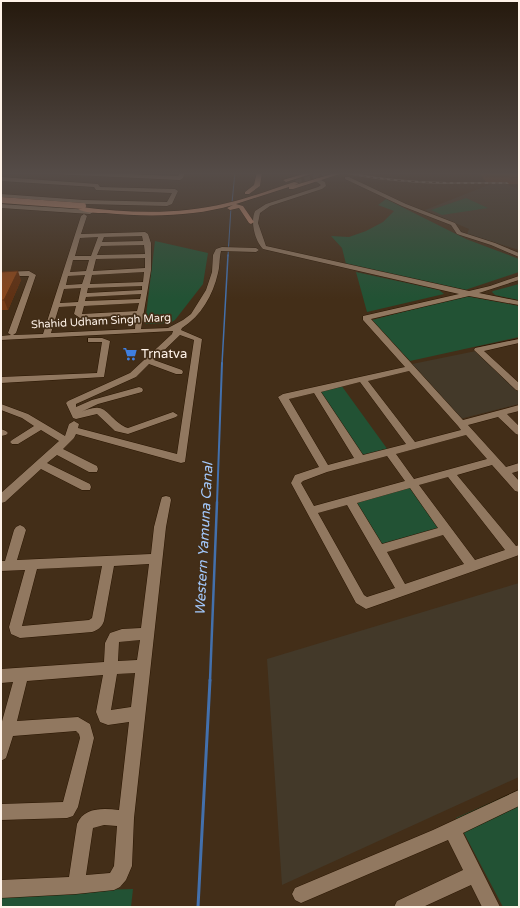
<svg xmlns="http://www.w3.org/2000/svg" width="520" height="908" viewBox="0 0 520 908" font-family="'Varela Round',sans-serif">
  <style>
    .education { fill: #433929 }
    .green { fill: #225234 }
    .lines { fill: none; stroke-linecap: round; stroke-linejoin: round }
    .stream-far4 { stroke: #4370ac; stroke-width: 1 }
    .stream-far3 { stroke: #4370ac; stroke-width: 1.5 }
    .stream-far2 { stroke: #4370ac; stroke-width: 2 }
    .stream-far1 { stroke: #4370ac; stroke-width: 2.5 }
    .stream { stroke: #4370ac; stroke-width: 3 }
    .major-tunnel { stroke: #5f4b37; stroke-width: 6; stroke-dasharray: 6 3; stroke-linecap: butt }
    .minor-casing { stroke: #291501; stroke-width: 1 }
    .major-casing { stroke: #291501; stroke-width: 1 }
    .minor { fill: #917860; fill-rule: evenodd }
    .major { fill: #cf9172; fill-rule: evenodd }
    .rail-casing { stroke: #a39383; stroke-width: 2 }
    .rail { stroke: #432e18; stroke-width: 1; stroke-dasharray: 3.5; stroke-linecap: butt }
    .major-bridge-casing { stroke: #291501; stroke-width: 6; stroke-linecap: butt }
    .major-bridge { stroke: #cf9172; stroke-width: 6 }
    .wall { fill: #763c17 }
    .shaded-wall { fill: #603113 }
    .building { fill: #89461b; stroke: #603113 }
    .labels { text-anchor: middle; dominant-baseline: central; stroke-width: 3.5; stroke-linejoin: round; paint-order: stroke }
    .far-street-label { font-size: 11px; fill: #fef2e8; stroke: #432e18 }
    .poi-label { font-size: 13px; fill: #fef2e8; stroke: #432e18; text-anchor: start }
    .water-label { font-size: 14px; font-style: italic; fill: #a3c8fb; stroke: #432e18 }
  </style>
  <rect width="100%" height="100%" fill="#432e18"/>
  <g class="education">
    <polygon points="491,184 505,184 519,189 519,250 467,234 469,229 425,210"/>
    <polygon points="476,351 519,392 519,404 460,419 412,364"/>
    <polygon points="519,583 519,777 282,885 267,659"/>
  </g>
  <g class="green">
    <polygon points="466,198 488,208 442,215 431,210"/>
    <polygon points="386,199 466,239 519,259 519,272 465,290 346,264 342,248 331,236 349,237 366,231 383,222 394,211 378,205"/>
    <polygon points="155,241 208,253 203,284 175,320 170,323 145,324"/>
    <polygon points="356,272 439,290 444,294 367,312"/>
    <polygon points="519,284 519,300 495,295 492,292 493,291"/>
    <polygon points="465,296 519,306 519,337 410,361 372,320"/>
    <polygon points="341,385 388,450 363,457 318,390"/>
    <polygon points="410,487 440,528 380,546 354,502"/>
    <polygon points="519,790 519,907 503,907 456,818"/>
    <polygon points="133,889 131,907 1,907 1,893"/>
  </g>
  <g class="lines">
    <g class="stream-far4">
      <polyline points="232,203 235,172"/>
      <polyline points="228,256 231,207"/>
    </g>
    <polyline class="stream-far3" points="222,364 228,255"/>
    <polyline class="stream-far2" points="217,503 222,363"/>
    <polyline class="stream-far1" points="210,681 217,502"/>
    <polyline class="stream" points="198,907 210,680"/>
    <polyline class="major-tunnel" points="296,183 326,174"/>
    <defs>
      <g id="minor">
        <polygon points="50,172 78,172 178,176 180,172 185,172 183,178 180,180 53,174"/>
        <polygon points="1,177 98,184 100,187 175,189 178,191 172,204 167,206 84,204 1,198 1,194 84,200 167,202 172,193 96,190 94,187 1,181"/>
        <polygon points="345,177 349,177 406,204 455,223 461,232 495,243 519,253 519,257 491,245 457,234 451,225 402,206 345,179"/>
        <path d="M317 178 325 182 326 186 322 189 270 206 260 213 258 223 266 246 469 291 490 286 519 276V280L479 293 519 301V305L469 296 371 319 463 420 519 405V411L507 414 519 426V435L516 434 498 417 468 425 506 467 519 463V471L512 473 519 481V492L515 491 492 465 457 475 516 546 519 545V555L366 609 356 603 291 483 295 475 319 467 278 397 283 394 405 367 363 320V316L459 294 263 249C255 241 250 222 255 211L266 204 318 187 321 185 314 180ZM409 371 458 426 461 430 415 442 368 381ZM360 382 406 444 363 455 321 392ZM314 393 354 458 328 465 289 399ZM466 435 487 459 414 479 396 454ZM387 456 405 481 314 506 301 483 303 481 327 472ZM448 477 505 550 475 560 419 485ZM410 488 438 528 382 544 357 503ZM347 505 395 588 367 597 364 595 318 513ZM443 535 464 564 405 584 387 552Z"/>
        <polygon points="1,204 90,210 93,212 90,214 1,208"/>
        <path d="M84 214 87 216 81 234 145 232 148 234 151 243V270L141 329 168 328 183 320 191 314 206 290 212 272 213 255 216 249 222 247 256 248 259 250 256 252 221 251C219 259 220 266 218 273 213 295 201 316 182 328L181 330 202 339 185 462 181 463 76 434 74 438 63 449 97 466 98 469 97 472H89L57 455 47 463 90 484 91 487 90 490H82L41 469 5 502 1 503V493L59 441 41 430 18 444H12L10 442 12 440 34 426 22 418 1 410V404L28 414 65 436 69 424 74 421 79 424 78 428 177 454 194 340 180 335 154 360 182 370 183 372 182 374H176L149 364 136 377 76 404V407L92 400 139 387 142 388 143 390 142 392 98 404 81 412C86 410 93 407 99 408 108 409 115 424 128 428L173 412 178 415 176 417 128 434 115 431 97 414 76 419 73 418 66 403 68 401 130 373 172 334 173 331 1 340V336L11 335 8 333 29 276H1V272L29 271 36 275 16 333 13 335 43 334 81 216ZM142 236 143 241 102 242 104 237ZM98 237 91 256H75L80 238ZM144 245 145 254 97 255 101 246ZM145 258V268L93 271 96 259ZM73 260H89L86 271 70 272ZM144 272 143 282 90 284 92 275ZM85 275 82 284 66 285 68 276ZM142 286V290L87 293 88 288ZM81 288 78 302 60 303 64 289ZM141 294 140 299 85 301 86 297ZM139 303 137 311 82 314 84 306ZM76 306 74 314 80 318 136 315 135 329 51 333 59 307Z"/>
        <polygon points="88,338 102,338 110,341 104,377 1,383 1,377 97,373 102,342 88,342"/>
        <polygon points="519,339 519,343 484,351 519,383 519,391 516,390 474,350 475,348"/>
        <polygon points="1,429 6,431 8,433 6,435 1,436"/>
        <path d="M166 496 170 497 171 500 166 527 134 818 132 866 126 880 120 887 114 890 76 894 1 898V880L69 877 77 824C84 807 103 808 119 810L129 722 108 725 100 722 96 712 103 675 27 681 17 721 78 717 90 724 94 738 78 807 73 816 67 818 1 820V804L63 802 80 738 79 734 76 731 13 736 6 758 1 761V725L13 682 1 683V669L104 662 105 643 110 633 122 629 141 628 149 564 114 566 104 621C102 627 98 630 92 632L20 638 11 634 9 627 25 570 1 571V561H5L14 530 16 527 20 525 24 527 26 530 17 560 151 554 154 527 161 500 162 497ZM102 566 92 618 89 620 22 626 37 569ZM140 640 137 660 118 661 119 642ZM135 673 131 707 111 710 117 674ZM104 825 117 826 114 866 110 873 86 875 93 828Z"/>
        <polygon points="519,790 519,806 463,833 500,907 482,907 471,885 423,907 394,907 397,901 463,870 448,840 301,903 295,900 292,894 295,888 433,830"/>
      </g>
      <g id="major">
        <polygon points="257,172 262,172 260,186 249,194 245,194 245,192 254,185"/>
        <polygon points="310,172 317,172 286,182 283,180"/>
        <path d="M339 172H346L293 189H289V187L236 204 243 206 254 222 251 224 249 223 239 208 230 210 227 208 233 205C192 217 147 217 105 213 97 213 84 213 78 209L81 207C129 213 179 215 227 203 250 198 272 189 294 182L299 183 295 185Z"/>
      </g>
    </defs>
    <use href="#minor" class="minor-casing"/>
    <use href="#major" class="major-casing"/>
    <use href="#minor" class="minor"/>
    <use href="#major" class="major"/>
    <defs>
      <path id="rail" d="M342 172C401 185 459 183 519 183"/>
    </defs>
    <use href="#rail" class="rail-casing"/>
    <use href="#rail" class="rail"/>
    <defs>
      <polyline id="major-bridge" points="1,200 83,206"/>
    </defs>
    <use href="#major-bridge" class="major-bridge-casing"/>
    <use href="#major-bridge" class="major-bridge"/>
  </g>
  <g class="wall">
    <polygon points="478,172 519,172 519,184 509,184 507,182 486,182"/>
    <polygon points="1,272 21,280 8,310 1,310"/>
  </g>
  <polygon class="shaded-wall" points="18,271 21,280 8,310 4,300"/>
  <g class="building">
    <polygon points="485,172 519,172 519,177 511,178 509,176 488,176"/>
    <polygon points="18,271 4,300 1,300 1,272"/>
  </g>
  <linearGradient id="sky" x2="0" y2="1"><stop stop-color="#25190d"/><stop offset="0.58" stop-color="#554c48"/><stop offset="1" stop-color="#554c48" stop-opacity="0"/></linearGradient>
  <rect width="520" height="299" fill="url(#sky)"/>
  <defs>
    <symbol id="supermarket-bare" viewBox="-9 -9 18 18"><path d="M-6-5.5h2.5l.6 2H6L4.5 2H-2.5L-4.4-4H-6ZM-1.5 3.2a1.3 1.3 0 1 0 .1 0ZM3 3.2a1.3 1.3 0 1 0 .1 0Z" fill="#3f7fe0" stroke="#432e18" stroke-width="2.5" paint-order="stroke"/></symbol>
  </defs>
  <g fill-rule="evenodd">
    <use href="#supermarket-bare" x="120" y="344" width="20" height="20"/>
  </g>
  <g class="labels">
    <g class="far-street-label">
      <text transform="translate(101 321) rotate(-3)">Shahid Udham Singh Marg</text>
    </g>
    <g class="poi-label">
      <text x="141" y="354">Trnatva</text>
    </g>
    <g class="water-label">
      <text transform="translate(204 539) rotate(-87)">Western Yamuna Canal</text>
    </g>
  </g>
  <rect width="520" height="908" fill="none" stroke="#fef2e8" stroke-width="4"/>
</svg>
